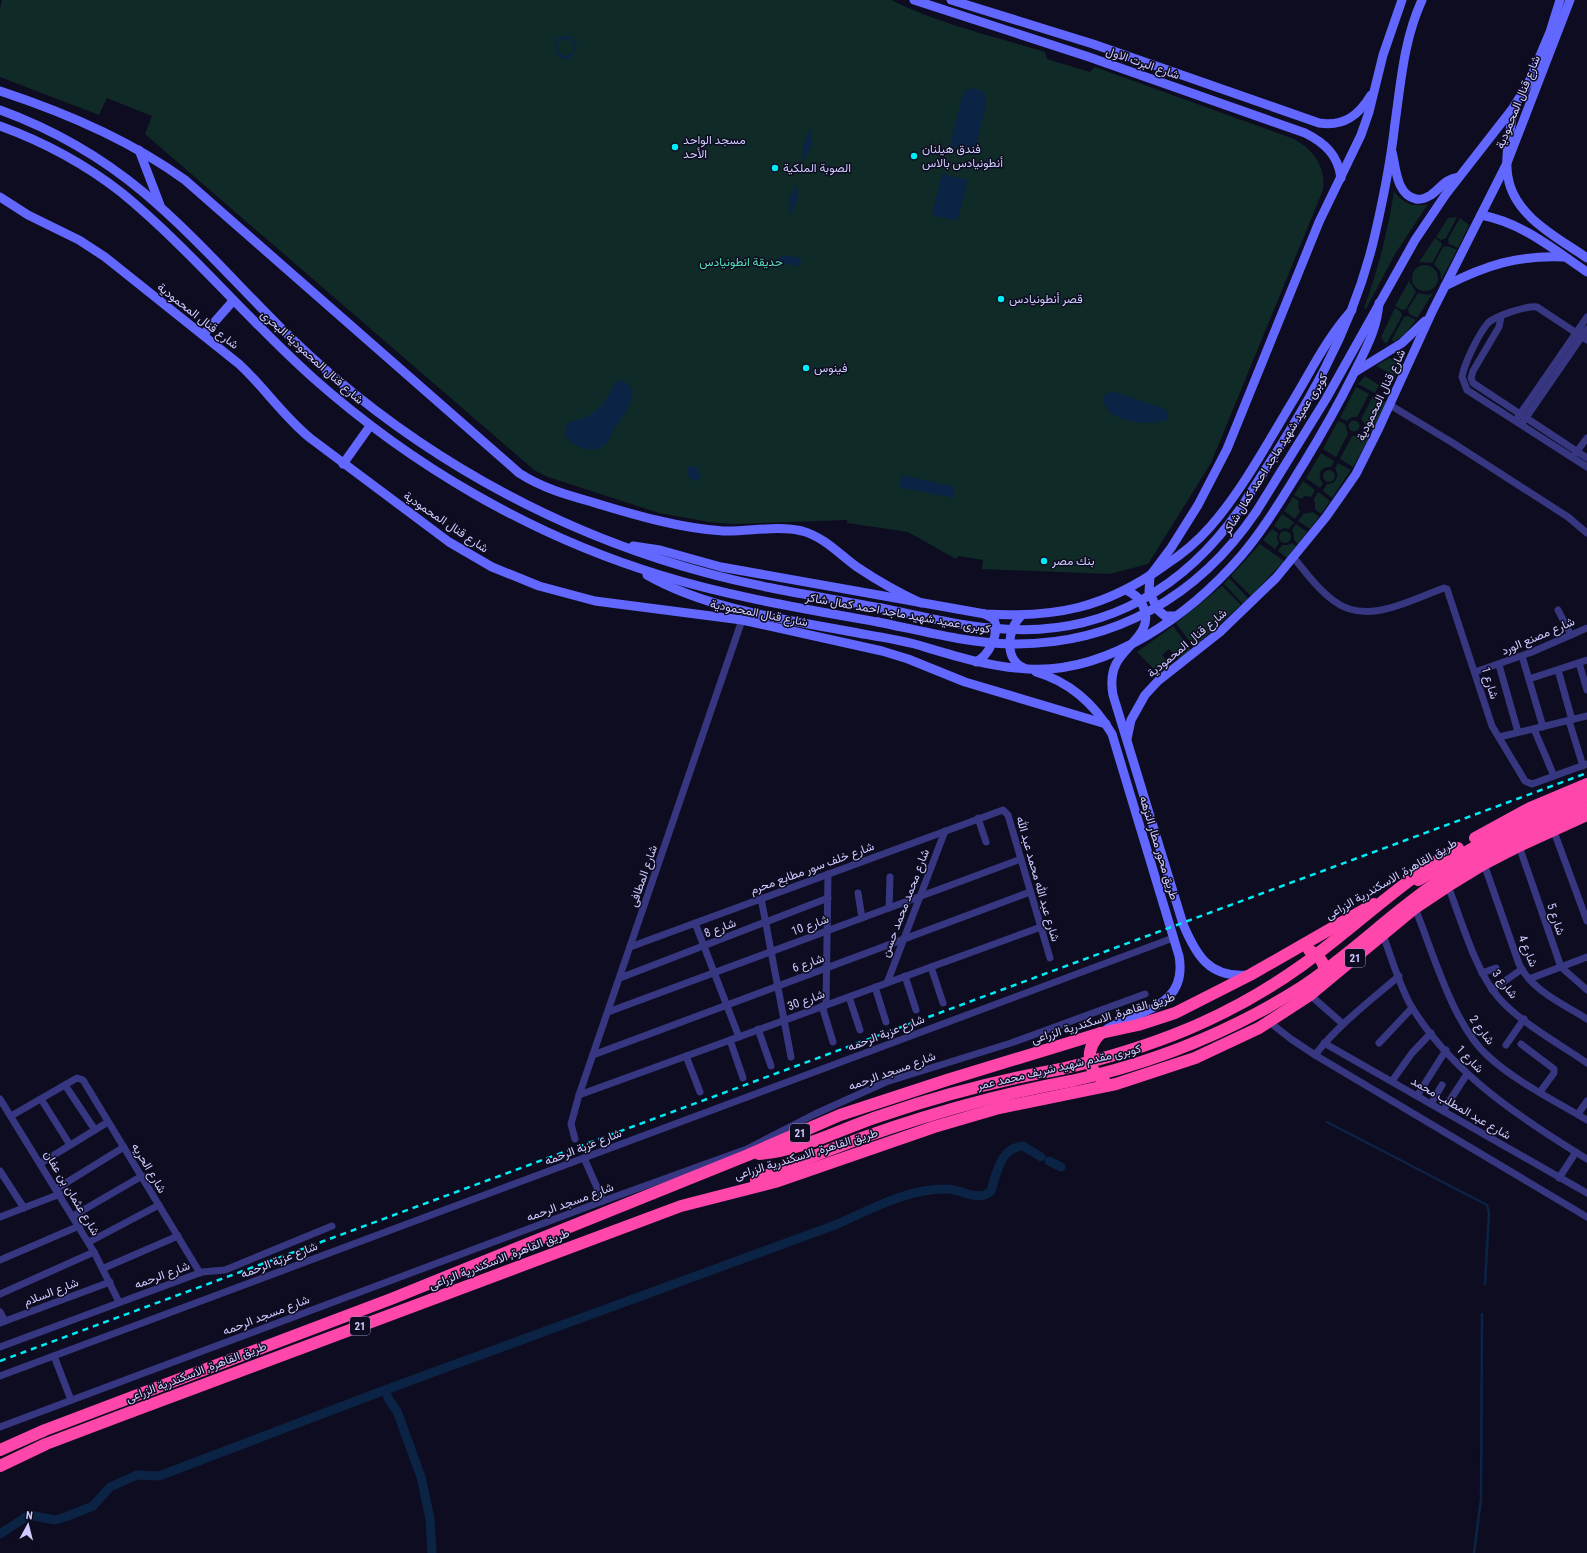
<svg xmlns="http://www.w3.org/2000/svg" width="1587" height="1553" viewBox="0 0 1587 1553" font-family="'Roboto Condensed',Vazirmatn,sans-serif">
  <style>
    .green { fill: #0f2a27 }
    .water { fill: #0b2445; fill-rule: evenodd }
    .lines { fill: none; stroke-linecap: round; stroke-linejoin: round }
    .stream { stroke: #0b2445; stroke-width: 2.5 }
    .canal { stroke: #0b2445; stroke-width: 9 }
    .street { stroke: #363780; stroke-width: 7 }
    .secondary { stroke: #6267ff; stroke-width: 9 }
    .highway { stroke: #ff46aa; stroke-width: 12 }
    .rail { stroke: #00ecf6; stroke-width: 2.5; stroke-dasharray: 6 5; stroke-linecap: butt }
    .secondary-bridge { stroke: #6267ff; stroke-width: 9 }
    .highway-bridge { stroke: #ff46aa; stroke-width: 12 }
    .poi-dot { fill: #00ecf6; stroke: #0e0c20; stroke-width: 1.5 }
    .labels { text-anchor: middle; dominant-baseline: central; stroke-width: 3; stroke-linejoin: round; paint-order: stroke }
    .shield { fill: #0e0c20; stroke: #9492bc; stroke-width: 1 }
    .shield-label { font-size: 11px; font-weight: bold; fill: #cecbff }
    .street-label { font-size: 12px; fill: #cecbff; stroke: #0e0c20 }
    .poi-label { font-size: 12px; fill: #cecbff; stroke: #0e0c20; text-anchor: start }
    .park-label { font-size: 12px; fill: #54e1b6; stroke: #0e0c20 }
  </style>
  <rect width="100%" height="100%" fill="#0e0c20"/>
  <g class="green">
    <path d="M2 0H891C939 24 993 36 1045 52L1047 59 1090 72 1095 67 1294 139C1314 150 1326 167 1323 190L1211 463 1148 564 1110 574 982 569 983 560 958 556 956 559 908 532 847 523V520L733 524 709 522 659 513 548 477 534 470 145 134 152 116 107 98 99 115 0 77V8Z"/>
    <path d="M1394 191C1402 203 1414 208 1428 204L1395 254 1366 309 1364 308C1378 270 1388 231 1394 191Z"/>
    <polygon points="1457,217 1446,238 1441,240 1436,237 1448,218"/>
    <polygon points="1460,218 1469,225 1458,248 1449,244 1448,239"/>
    <polygon points="1435,238 1441,242 1442,245 1432,263 1419,262"/>
    <polygon points="1448,246 1457,250 1441,280 1440,271 1434,264 1443,247"/>
    <circle cx="1425" cy="278" r="13"/>
    <polygon points="1409,281 1416,292 1406,309 1402,310 1395,306"/>
    <polygon points="1418,293 1428,295 1433,293 1417,318 1409,314 1408,309"/>
    <polygon points="1395,308 1401,312 1402,316 1387,343 1385,343 1381,337"/>
    <polygon points="1408,316 1416,320 1403,336 1393,342 1392,339 1404,317"/>
    <polygon points="1389,358 1401,364 1396,376 1376,366"/>
    <polygon points="1365,376 1379,385 1375,393 1358,384"/>
    <polygon points="1356,387 1369,394 1357,417 1352,417 1347,421 1340,418"/>
    <polygon points="1373,396 1386,402 1372,432 1365,429 1364,423 1361,419"/>
    <circle cx="1354" cy="426" r="5.5"/>
    <polygon points="1338,421 1345,424 1348,434 1336,457 1323,449"/>
    <polygon points="1363,432 1370,436 1353,467 1340,459 1352,436 1359,436"/>
    <path d="M1321 453 1334 461 1331 467C1321 466 1316 475 1323 483L1320 488 1306 478Z"/>
    <path d="M1338 463 1351 470 1332 498 1323 491 1327 484C1336 484 1340 476 1335 469Z"/>
    <circle cx="1329" cy="476" r="6"/>
    <polygon points="1303,481 1315,490 1311,497 1305,496 1301,499 1294,495"/>
    <polygon points="1318,492 1330,501 1321,514 1315,509 1315,504 1314,499"/>
    <polygon points="1293,497 1299,501 1298,507 1300,512 1295,519 1284,511"/>
    <polygon points="1313,512 1319,517 1310,529 1298,521 1303,514"/>
    <polygon points="1282,514 1294,522 1289,529 1284,528 1280,530 1274,526"/>
    <polygon points="1296,524 1307,532 1298,544 1294,540 1294,535 1292,530"/>
    <polygon points="1272,529 1278,533 1277,538 1279,543 1275,549 1263,540"/>
    <circle cx="1285" cy="537" r="6"/>
    <polygon points="1292,543 1296,546 1287,558 1278,551 1282,545 1287,545"/>
    <polygon points="1260,544 1284,561 1251,596 1231,576"/>
    <polygon points="1229,578 1248,598 1243,604 1224,584"/>
    <polygon points="1222,586 1241,605 1194,647 1176,623"/>
    <polygon points="1173,626 1191,650 1179,659 1169,649 1162,655 1170,665 1159,674 1137,652"/>
  </g>
  <g class="water">
    <path d="M564 36 571 37 577 46 573 56 566 59 559 57 554 48 558 38ZM563 39H569L574 46 573 52 568 56 562 55 556 48 558 42Z"/>
    <polygon points="972,88 982,91 986,97 986,104 975,149 971,151 950,146 962,96 965,91"/>
    <polygon points="810,129 812,130 812,144 805,159 802,159 803,145"/>
    <polygon points="942,174 968,180 957,221 932,215"/>
    <polygon points="796,185 798,185 798,199 791,214 789,213 790,197"/>
    <polygon points="783,255 800,258 801,265 798,266 781,263 779,259"/>
    <path d="M621 380 630 386C636 405 622 417 613 430 610 434 611 438 608 442 596 456 573 448 565 435L567 424C573 420 581 419 588 416 603 408 608 396 616 382Z"/>
    <path d="M1115 392 1164 409 1169 415 1168 419C1150 429 1095 420 1105 394Z"/>
    <polygon points="690,466 695,466 701,475 699,480 694,481 689,477 687,471"/>
    <polygon points="902,475 955,487 953,498 899,487"/>
  </g>
  <g class="lines">
    <g class="stream">
      <polyline points="1327,1122 1487,1205 1489,1213 1485,1284"/>
      <polyline points="1474,1553 1481,1499 1482,1314"/>
    </g>
    <g class="canal">
      <polyline points="1049,1161 1061,1167"/>
      <polyline points="385,1390 389,1400 397,1411 421,1477 430,1519 432,1553"/>
      <path d="M0 1534 29 1515 55 1520 68 1516 93 1506 110 1487 137 1475 159 1476 385 1390 835 1225C870 1210 908 1188 947 1189 962 1189 978 1203 991 1191 997 1172 1000 1148 1023 1146L1041 1157"/>
    </g>
    <g class="street">
      <polyline points="1501,317 1499,327 1473,371 1471,378 1473,383 1587,458"/>
      <path d="M1587 340 1537 307C1528 305 1495 316 1488 323 1479 333 1464 364 1462 377L1467 390 1587 467"/>
      <polyline points="1390,405 1453,443 1568,517 1587,533"/>
      <polyline points="1518,417 1587,317"/>
      <polyline points="1523,422 1587,329"/>
      <polyline points="1575,454 1587,438"/>
      <path d="M1294 558C1306 573 1318 589 1334 601 1367 626 1410 600 1444 588L1447 589 1492 726 1525 781 1532 784 1587 764"/>
      <polyline points="1558,610 1571,635"/>
      <polyline points="1522,656 1543,727"/>
      <polyline points="1579,663 1587,690"/>
      <polyline points="1499,665 1518,732"/>
      <polyline points="1558,670 1572,720"/>
      <polyline points="1475,672 1532,652 1587,628"/>
      <polyline points="1529,679 1587,660"/>
      <polyline points="1569,721 1583,766"/>
      <polyline points="1534,729 1554,776"/>
      <polyline points="1499,737 1587,716"/>
      <polyline points="978,818 986,842"/>
      <polyline points="1553,829 1587,921"/>
      <polyline points="1519,846 1561,967 1587,990"/>
      <path d="M1484 864 1519 964C1531 990 1563 1004 1587 1019"/>
      <path d="M1448 886C1461 919 1475 970 1498 997 1518 1021 1561 1045 1587 1063"/>
      <polyline points="858,893 862,918"/>
      <polyline points="761,898 791,1057"/>
      <polyline points="889,908 890,877"/>
      <path d="M1415 908C1433 952 1453 1026 1489 1057 1518 1083 1554 1100 1587 1120"/>
      <polyline points="695,923 739,1037"/>
      <path d="M1383 935C1391 956 1401 991 1413 1009 1454 1075 1522 1119 1587 1159"/>
      <polyline points="630,947 1003,810 1008,815 1050,958"/>
      <polyline points="931,967 943,1003"/>
      <polyline points="1482,973 1496,968"/>
      <polyline points="905,976 916,1010"/>
      <polyline points="620,978 828,898"/>
      <polyline points="1529,979 1587,957"/>
      <polyline points="887,983 945,831"/>
      <polyline points="875,987 886,1022"/>
      <polyline points="1492,990 1522,969"/>
      <polyline points="1310,995 1343,1024"/>
      <polyline points="849,997 860,1030"/>
      <polyline points="826,1005 828,874"/>
      <polyline points="822,1006 833,1042"/>
      <polyline points="608,1012 1021,859"/>
      <polyline points="1268,1021 1291,1039 1315,1055 1587,1217"/>
      <polyline points="758,1029 771,1066"/>
      <polyline points="730,1040 743,1078"/>
      <polyline points="1324,1043 1587,1193"/>
      <polyline points="1379,1043 1412,1008"/>
      <polyline points="1521,1044 1554,1069 1554,1073 1540,1092"/>
      <polyline points="1506,1045 1524,1019"/>
      <polyline points="593,1055 1030,892"/>
      <path d="M1315 1055C1338 1025 1370 1001 1399 976"/>
      <polyline points="686,1056 700,1092"/>
      <polyline points="1392,1081 1412,1053 1431,1033"/>
      <polyline points="65,1085 95,1130"/>
      <polyline points="579,1095 1041,927"/>
      <polyline points="1417,1096 1446,1050"/>
      <polyline points="0,1099 94,1252 119,1302"/>
      <polyline points="41,1099 70,1145"/>
      <polyline points="1431,1104 1442,1085"/>
      <polyline points="1443,1111 1467,1074"/>
      <polyline points="1578,1114 1587,1101"/>
      <polyline points="11,1116 77,1078 83,1080 200,1273"/>
      <polyline points="575,1139 571,1124 579,1095 742,620"/>
      <polyline points="584,1158 603,1201"/>
      <polyline points="41,1163 108,1122"/>
      <polyline points="0,1171 24,1208"/>
      <polyline points="1559,1178 1576,1152"/>
      <polyline points="56,1189 124,1147"/>
      <polyline points="73,1216 142,1176"/>
      <polyline points="0,1217 60,1194"/>
      <polyline points="89,1242 159,1205"/>
      <polyline points="0,1260 79,1226"/>
      <polyline points="104,1268 178,1236"/>
      <polyline points="0,1294 94,1252"/>
      <polyline points="0,1312 5,1321"/>
      <polyline points="0,1323 110,1282"/>
      <polyline points="0,1347 202,1272 225,1270 332,1226"/>
      <polyline points="54,1356 71,1400"/>
      <polyline points="0,1376 1173,938"/>
      <polyline points="0,1427 603,1201 747,1149 815,1114 886,1082 1011,1043 1145,994"/>
    </g>
    <g class="secondary">
      <path d="M914 0 1089 57 1305 133C1325 143 1338 155 1341 178"/>
      <path d="M951 0 1093 44 1319 123C1344 127 1359 115 1371 95"/>
      <path d="M0 91C64 112 130 140 185 180L519 473C542 488 567 495 592 502 634 515 679 528 723 531 748 532 777 525 802 531 824 537 839 554 857 567 878 581 899 593 921 603"/>
      <path d="M1513 109C1511 131 1504 156 1508 177 1514 216 1557 237 1587 258"/>
      <path d="M0 110C52 129 101 157 143 192 211 249 266 320 334 377 441 468 567 535 703 572 761 588 822 597 881 608"/>
      <path d="M0 126C44 142 85 164 122 193 190 249 246 318 312 377 412 466 532 536 660 575 731 597 805 609 878 622"/>
      <polyline points="139,150 160,205"/>
      <path d="M1392 152C1396 167 1396 195 1416 199 1421 200 1426 198 1431 195 1442 187 1443 180 1459 177"/>
      <path d="M0 197 28 215 79 240 105 257 239 364C264 387 283 416 310 438L449 542 492 567 539 586 595 601 742 620 882 651 908 659 965 682 1106 724"/>
      <path d="M1481 215C1523 223 1553 249 1587 272"/>
      <path d="M1445 286C1486 265 1518 255 1564 257"/>
      <polyline points="203,335 233,301"/>
      <polyline points="1355,372 1402,343 1425,321"/>
      <polyline points="343,464 370,426"/>
      <path d="M1244 503C1301 414 1353 335 1376 230 1384 195 1391 159 1395 123 1401 81 1404 39 1422 0"/>
      <polyline points="1256,512 1326,399 1415,240 1446,194 1513,108 1528,84 1550,32 1560,0"/>
      <path d="M633 546 660 550 721 567 985 614C1056 618 1105 608 1164 566 1181 555 1197 542 1210 527 1241 492 1267 444 1291 404 1311 371 1326 339 1352 310"/>
      <path d="M647 575C710 611 792 620 863 634 881 637 900 640 918 645 955 656 989 667 1028 669 1108 674 1190 615 1241 556 1265 528 1284 495 1304 463 1321 435 1337 407 1352 377 1364 352 1377 331 1379 303"/>
      <path d="M1126 590C1134 594 1140 598 1143 606 1155 632 1125 645 1116 664 1111 674 1111 684 1113 695L1183 924C1196 955 1209 978 1247 975"/>
      <path d="M1021 616C1007 629 1004 660 1024 668"/>
      <polyline points="1174,616 1165,616 1158,610 1149,592 1150,576 1171,548 1198,505 1227,449 1319,222 1361,135 1369,112 1383,55 1402,0"/>
      <path d="M976 662C989 655 1000 634 994 619L985 614"/>
      <path d="M1036 672C1070 682 1095 705 1112 734L1179 956C1188 1007 1141 1009 1107 1029"/>
      <polyline points="1127,739 1131,720 1145,695 1158,681 1220,632 1276,578 1326,517 1356,474 1379,428 1432,312 1507,163 1570,0"/>
    </g>
    <g class="highway">
      <polyline points="1475,838 1530,808 1587,784"/>
      <polyline points="1418,880 1494,836 1587,796"/>
      <path d="M1309 950C1321 956 1327 966 1324 980"/>
      <path d="M1101 1033C1086 1047 1085 1069 1104 1080"/>
      <path d="M759 1154C802 1151 842 1128 883 1115 941 1095 1000 1080 1061 1069"/>
      <path d="M756 1180C857 1136 962 1101 1071 1081"/>
      <polyline points="0,1450 45,1430 391,1299 748,1155 840,1115 947,1080 1101,1033 1138,1025 1175,1013 1250,975 1374,904"/>
      <polyline points="0,1466 46,1444 120,1416 681,1206 775,1182 934,1127 999,1108 1116,1084 1195,1058 1259,1028 1310,995 1415,908 1448,886 1484,864 1519,846 1587,815"/>
    </g>
    <polyline class="rail" points="0,1361 1587,773"/>
    <g class="secondary-bridge">
      <path d="M881 608C921 616 962 627 1004 629 1106 636 1188 587 1244 503"/>
      <path d="M878 622C922 631 967 643 1012 644 1115 645 1199 596 1256 512"/>
    </g>
    <g class="highway-bridge">
      <path d="M1061 1069C1150 1048 1225 1020 1301 966 1354 928 1401 881 1458 848"/>
      <path d="M1071 1081C1153 1063 1229 1033 1300 988 1348 957 1388 916 1436 883 1482 850 1534 829 1587 808"/>
    </g>
  </g>
  <g class="poi-dot">
    <circle cx="675" cy="147" r="4"/>
    <circle cx="914" cy="156" r="4"/>
    <circle cx="775" cy="168" r="4"/>
    <circle cx="1001" cy="299" r="4"/>
    <circle cx="806" cy="368" r="4"/>
    <circle cx="1044" cy="561" r="4"/>
  </g>
  <g class="labels">
    <g class="shield">
      <rect x="1345" y="949" width="20" height="18" rx="3"/>
      <rect x="790" y="1124" width="20" height="18" rx="3"/>
      <rect x="350" y="1317" width="20" height="18" rx="3"/>
    </g>
    <g class="shield-label">
      <text x="1355" y="958">21</text>
      <text x="800" y="1133">21</text>
      <text x="360" y="1326">21</text>
    </g>
    <g class="street-label">
      <text transform="translate(1143 63) rotate(19)">شارع البرت الاول</text>
      <text transform="translate(1518 102) rotate(-68)">شارع قنال المحمودية</text>
      <text transform="translate(198 316) rotate(38)">شارع قنال المحمودية</text>
      <text transform="translate(312 357) rotate(42)">شارع قنال المحمودية البحرى</text>
      <text transform="translate(1381 395) rotate(-65)">شارع قنال المحمودية</text>
      <text transform="translate(1275 454) rotate(-58)">كوبرى عميد شهيد ماجد احمد كمال شاكر</text>
      <text transform="translate(446 522) rotate(34)">شارع قنال المحمودية</text>
      <text transform="translate(759 613) rotate(11)">شارع قنال المحمودية</text>
      <text transform="translate(898 613) rotate(10)">كوبرى عميد شهيد ماجد احمد كمال شاكر</text>
      <text transform="translate(1538 636) rotate(-23)">شارع مصنع الورد</text>
      <text transform="translate(1187 643) rotate(-40)">شارع قنال المحمودية</text>
      <text transform="translate(1490 683) rotate(73)">شارع 1</text>
      <text transform="translate(1159 848) rotate(73)">طريق محور مطار النزهه</text>
      <text transform="translate(812 868) rotate(-20)">شارع خلف سور مطابع محرم</text>
      <text transform="translate(643 876) rotate(-71)">شارع المطافى</text>
      <text transform="translate(1038 879) rotate(74)">شارع عبد الله محمد عبد الله</text>
      <text transform="translate(1391 879) rotate(-30)">طريق القاهرة, الاسكندرية الزراعى</text>
      <text transform="translate(905 903) rotate(-69)">شارع محمد محمد حسن</text>
      <text transform="translate(1556 919) rotate(71)">شارع 5</text>
      <text transform="translate(810 925) rotate(-20)">شارع 10</text>
      <text transform="translate(720 928) rotate(-21)">شارع 8</text>
      <text transform="translate(1528 951) rotate(68)">شارع 4</text>
      <text transform="translate(808 963) rotate(-20)">شارع 6</text>
      <text transform="translate(1505 984) rotate(52)">شارع 3</text>
      <text transform="translate(806 1000) rotate(-20)">شارع 30</text>
      <text transform="translate(1103 1018) rotate(-17)">طريق القاهرة, الاسكندرية الزراعى</text>
      <text transform="translate(1482 1030) rotate(53)">شارع 2</text>
      <text transform="translate(886 1033) rotate(-21)">شارع عزبة الرحمه</text>
      <text transform="translate(1470 1059) rotate(46)">شارع 1</text>
      <text transform="translate(1059 1067) rotate(-13)">كوبرى مقدم شهيد شريف محمد عمر</text>
      <text transform="translate(892 1071) rotate(-20)">شارع مسجد الرحمه</text>
      <text transform="translate(1461 1108) rotate(30)">شارع عبد المطلب محمد</text>
      <text transform="translate(583 1147) rotate(-21)">شارع عزبة الرحمه</text>
      <text transform="translate(806 1154) rotate(-17)">طريق القاهرة, الاسكندرية الزراعى</text>
      <text transform="translate(149 1168) rotate(59)">شارع الحريه</text>
      <text transform="translate(72 1193) rotate(59)">شارع عثمان بن عفان</text>
      <text transform="translate(570 1202) rotate(-20)">شارع مسجد الرحمه</text>
      <text transform="translate(499 1259) rotate(-21)">طريق القاهرة, الاسكندرية الزراعى</text>
      <text transform="translate(279 1260) rotate(-21)">شارع عزبة الرحمه</text>
      <text transform="translate(162 1275) rotate(-20)">شارع الرحمه</text>
      <text transform="translate(51 1292) rotate(-21)">شارع السلام</text>
      <text transform="translate(266 1315) rotate(-21)">شارع مسجد الرحمه</text>
      <text transform="translate(196 1372) rotate(-21)">طريق القاهرة, الاسكندرية الزراعى</text>
    </g>
    <g class="poi-label">
      <text x="683" y="140">مسجد الواحد<tspan x="683" dy="14">الأحد</tspan></text>
      <text x="922" y="149">فندق هيلنان<tspan x="922" dy="14">أنطونيادس بالاس</tspan></text>
      <text x="783" y="168">الصوبة الملكية</text>
      <text x="1009" y="299">قصر أنطونيادس</text>
      <text x="814" y="368">فينوس</text>
      <text x="1052" y="561">بنك مصر</text>
    </g>
    <g class="park-label">
      <text x="741" y="262">حديقة انطونيادس</text>
    </g>
  </g>
  <g transform="translate(28 1525) rotate(7)" stroke="#0e0c20" stroke-width="3" paint-order="stroke">
  <path d="M0-3L7 15L0 10L-7 15Z" fill="#cecbff"/>
  <text y="-6" font-size="11" font-weight="bold" text-anchor="middle" fill="#cecbff">N</text>
  </g>
</svg>
